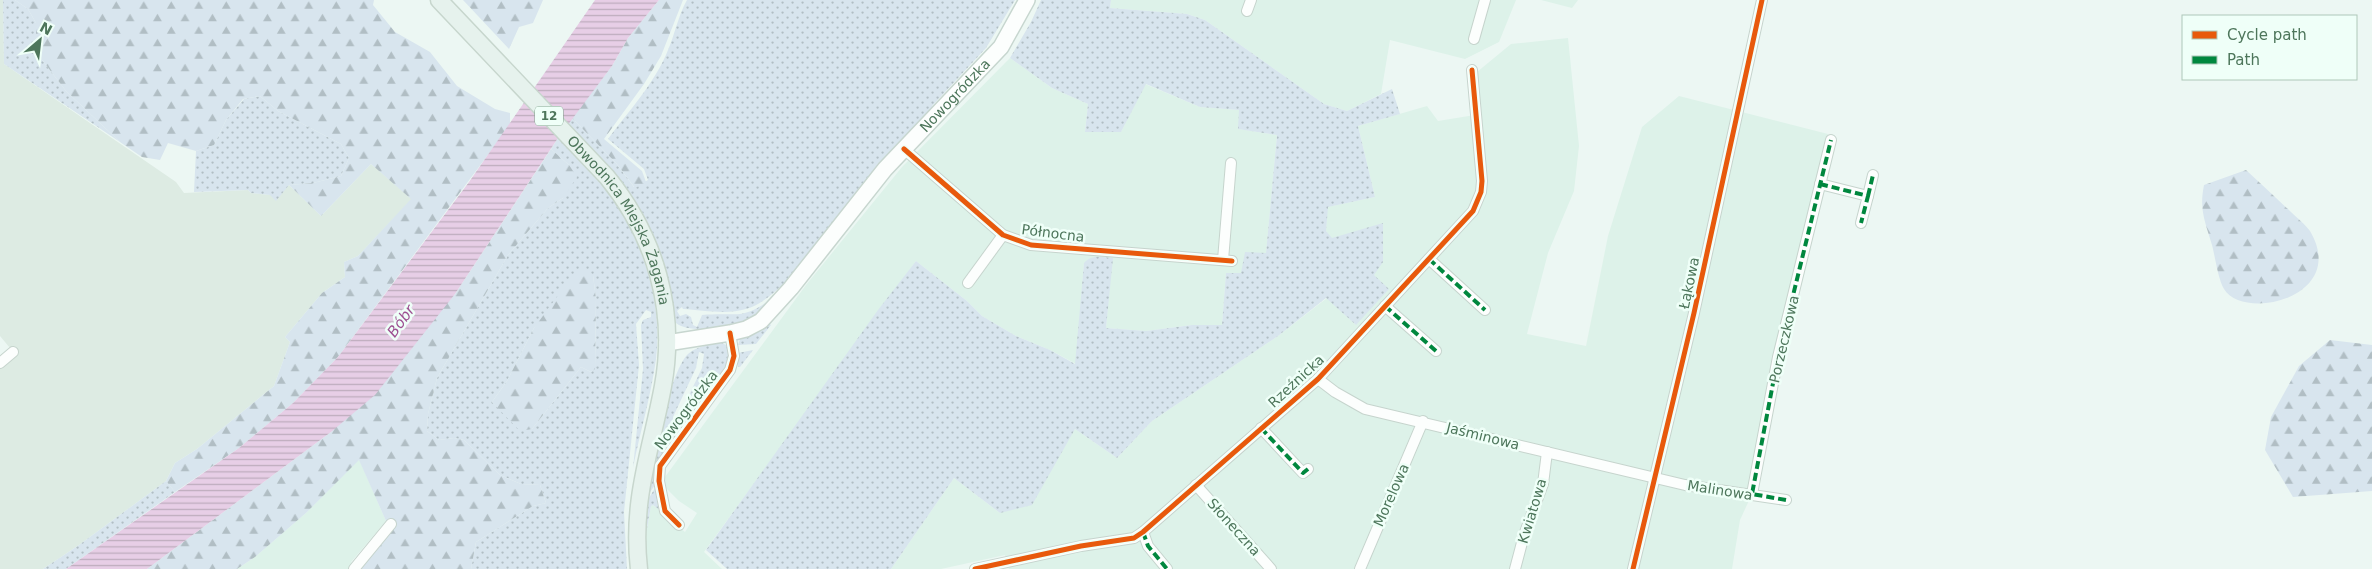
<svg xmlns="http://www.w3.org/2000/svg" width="2372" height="569" viewBox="0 0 2372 569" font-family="'DejaVu Sans',sans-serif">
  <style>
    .residential { fill: #ddf2e9 }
    .industrial { fill: #ddebe3 }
    .grass { fill: url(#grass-dots); fill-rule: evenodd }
    .forest { fill: url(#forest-firs) }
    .water { fill: url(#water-rules) }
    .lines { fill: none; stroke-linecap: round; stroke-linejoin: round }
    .street-casing { stroke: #c6d4cd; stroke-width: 12 }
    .secondary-casing { stroke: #c7d6cf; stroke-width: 18 }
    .primary-casing { stroke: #c7d6cd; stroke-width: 19 }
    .street { stroke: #fcfefd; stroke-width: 10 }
    .secondary { stroke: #fcfefd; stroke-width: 15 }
    .primary { stroke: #e6f2ed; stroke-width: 16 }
    .quiet { stroke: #00873e; stroke-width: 4; stroke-dasharray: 8 4; stroke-linecap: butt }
    .cycleway-casing { stroke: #effff8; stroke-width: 8 }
    .cycleway { stroke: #e8590c; stroke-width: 5 }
    .labels { text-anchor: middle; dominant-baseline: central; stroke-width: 5; stroke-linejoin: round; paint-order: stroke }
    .shield { fill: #effff8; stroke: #7e9f8a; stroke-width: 1 }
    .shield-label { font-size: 12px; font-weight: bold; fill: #4d765b }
    .street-label { font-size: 14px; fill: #4d765b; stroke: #effff8 }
    .water-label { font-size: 15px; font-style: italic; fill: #9d5092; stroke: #effff8 }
  </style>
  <defs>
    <pattern id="grass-dots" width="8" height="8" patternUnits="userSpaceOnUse" patternTransform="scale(1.25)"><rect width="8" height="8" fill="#d8e5ee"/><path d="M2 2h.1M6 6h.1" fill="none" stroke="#b1bec4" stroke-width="1.8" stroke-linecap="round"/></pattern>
    <pattern id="forest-firs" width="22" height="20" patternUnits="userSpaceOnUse" patternTransform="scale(1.25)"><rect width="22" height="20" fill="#d8e5ee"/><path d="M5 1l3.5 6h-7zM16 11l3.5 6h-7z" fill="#b1bec4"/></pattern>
    <pattern id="water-rules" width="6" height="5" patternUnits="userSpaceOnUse" patternTransform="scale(1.25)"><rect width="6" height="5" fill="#e7cee6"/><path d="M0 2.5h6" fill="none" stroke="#bdacbd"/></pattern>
  </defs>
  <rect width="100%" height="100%" fill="#ecf7f3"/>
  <g class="residential">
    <polygon points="1111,0 1516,0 1499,42 1465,59 1390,40 1381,94 1347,111 1324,104 1205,20 1187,14 1110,8"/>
    <polygon points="1541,0 1578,0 1572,8"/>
    <polygon points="1568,38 1579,146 1574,191 1548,253 1527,334 1586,346 1608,236 1642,127 1679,96 1828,134 1752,494 1740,520 1732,569 1009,569 1005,555 941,569 891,569 954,478 1000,513 1075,429 1117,458 1152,421 1278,336 1327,298 1356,325 1331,238 1326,231 1327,207 1375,197 1358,126 1427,106 1438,121 1481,114 1477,72 1511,44"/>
    <polygon points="1010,58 1052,88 1088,104 1085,131 1121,132 1145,84 1200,107 1239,110 1239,129 1277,135 1266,254 1241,273 1226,274 1222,325 1192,325 1146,331 1106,328 1112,258 1084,263 1076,364 1050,350 1016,336 982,316 967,301 916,261 704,552 722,569 647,569 646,534 651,506 653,505 661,511 685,532 697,513 679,501 665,487 662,481 806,285 902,167"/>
    <polygon points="359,459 386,521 351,562 359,569 237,569 255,557 306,513"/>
  </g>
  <polygon class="industrial" points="0,0 3,0 4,64 176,182 184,193 248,190 251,193 270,195 289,185 321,216 371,164 412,199 358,256 344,262 345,277 322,293 285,337 290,342 274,386 197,449 175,463 166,481 79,545 43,569 0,569 0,369 15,354 0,336"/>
  <g class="grass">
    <polygon points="3,0 15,0 28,9 36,23 36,52 66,91 120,142 4,64"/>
    <path d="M687 0H1015L986 48 932 106 933 109 789 280C776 290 762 305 746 309 727 315 702 310 683 309L682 307 677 311 680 316 686 314 691 317 693 325 697 327 702 315C739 312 741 321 774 297 766 306 760 315 749 321 734 328 688 334 676 323L671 296 653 238 647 224 610 172 612 169 568 124 572 118 616 163 634 187 648 180 644 169 608 139C628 112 655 83 668 50 675 34 678 16 687 0Z"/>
    <path d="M1041 0H1111L1110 8 1187 14 1205 20 1324 104 1347 111 1392 89 1400 114 1358 126 1375 197 1328 207 1326 231 1332 238 1383 223V262L1374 275 1389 289 1356 325 1326 298 1278 336 1152 421 1117 458 1075 429 1032 505 1000 513 954 478 891 569H727L706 550 878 310 916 261 967 301 982 316 1016 336 1050 350 1075 364 1084 263C1092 254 1102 257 1113 258L1106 328 1146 331 1192 325H1222L1226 273H1241L1245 252 1266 253 1277 135 1238 129 1239 110 1200 107 1146 84 1121 132H1085L1088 104 1052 88 1010 58 1031 22Z"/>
    <polygon points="260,96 278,111 341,144 349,158 341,176 313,183 289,185 276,201 270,195 251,193 248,190 194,192 196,151 214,145 226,120 244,99"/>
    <path d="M558 138 598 181 601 180C638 232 664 295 656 359 651 396 640 432 633 468L643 369 641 325 643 320 651 317V312L646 310 636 324 639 365 624 512 627 569H471L476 542 533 506 546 503 540 485 521 484 500 475 464 440 454 438 439 440 427 431 428 414 437 378 485 295 508 255 548 208 563 198 569 165 551 149ZM593 275 596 299 595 368 591 372 581 367 532 429 501 410 492 402 507 381 534 328Z"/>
    <polygon points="767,322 771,325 756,344 738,345 740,339"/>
    <path d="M720 342 728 346 730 359 725 368 682 428 678 423 679 416 702 368 704 354 699 352 696 368 673 417 674 424 679 431 660 458 657 482 646 498C653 468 668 374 688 354 697 346 709 345 720 342Z"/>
    <polygon points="753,350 740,367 738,367 738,353"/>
    <polygon points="166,481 175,492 66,569 43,569 79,545"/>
    <polygon points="657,485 661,511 653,505 651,506 646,534 647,501"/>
  </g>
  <g class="forest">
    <polygon points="15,0 374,0 373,5 395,32 430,52 457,86 495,109 510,113 510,125 338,357 293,403 239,448 175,492 166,481 175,463 197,449 274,386 290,342 285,337 322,293 345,277 344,262 358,256 411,199 371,164 321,216 289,185 313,183 341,176 349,158 341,144 278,111 260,96 243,99 226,120 214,145 196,151 168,143 160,160 142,157 120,142 66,91 36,52 36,23 28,9"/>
    <polygon points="463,0 543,0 533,23 519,27 509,49"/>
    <polygon points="659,0 683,0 661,56 644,84 604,139 642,171 646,182 635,188 616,163 572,118 612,66 628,38"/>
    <polygon points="551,149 569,165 577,177 563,198 548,208 508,255 485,295 437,378 428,414 427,431 439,440 454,438 464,440 500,475 521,484 540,485 546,503 533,506 476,542 471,569 361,569 395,527 386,521 359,460 306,513 255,557 237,569 147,569 331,432 455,294"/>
    <path d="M2246 170C2261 184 2276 198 2291 212 2297 218 2305 224 2310 231 2349 297 2244 322 2224 289 2218 279 2215 256 2212 245 2205 221 2199 210 2204 185Z"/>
    <polygon points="586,270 593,275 596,299 595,369 591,372 581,367 532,429 520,431 492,402 507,381 534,328 576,271"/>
    <polygon points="2330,340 2372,345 2372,491 2293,497 2265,450 2271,417 2299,366"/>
  </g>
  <polygon class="water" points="595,0 659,0 628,38 612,66 558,138 455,294 375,395 331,432 147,569 66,569 239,448 293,403 338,357 469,182"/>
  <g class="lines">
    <defs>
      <g id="street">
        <polyline points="1247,11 1251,0"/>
        <polyline points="1474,39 1485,0"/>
        <polyline points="904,149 1003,235 1031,245 1232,261"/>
        <polyline points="1820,184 1868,196 1861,223"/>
        <polyline points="1868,196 1873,175"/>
        <polyline points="1429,259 1485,310"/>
        <polyline points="1223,260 1231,163"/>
        <polyline points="968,283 1003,235"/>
        <polyline points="1385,306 1436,351"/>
        <polyline points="0,363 13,352"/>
        <polyline points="1318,379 1335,392 1365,409 1685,485 1786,500"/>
        <polyline points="1261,428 1303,473 1308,469"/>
        <polyline points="1196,485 1271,569"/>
        <polyline points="1752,494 1778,357 1831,140"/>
        <polyline points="679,525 665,511 659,481 660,466 730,370 734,356 730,333"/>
        <polyline points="1143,532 1148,546 1167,569"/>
        <polyline points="354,569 391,524"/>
        <polyline points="975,569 1081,546 1134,538 1143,532 1318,379 1473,211 1481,192 1482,181 1472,70"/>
        <polyline points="1360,569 1423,421"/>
        <polyline points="1515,569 1524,535 1543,484 1547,452"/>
        <polyline points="1633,569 1694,313 1762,0"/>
      </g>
      <g id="secondary">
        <path id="s1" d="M667 343 730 333 746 329 761 321 791 288 885 169 1001 47 1027 0"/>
      </g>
      <g id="primary">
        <path id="s2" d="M439 0 607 177C655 236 677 310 663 386 651 451 631 500 639 569"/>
      </g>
    </defs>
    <use href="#street" class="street-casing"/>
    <use href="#secondary" class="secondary-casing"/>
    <use href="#primary" class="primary-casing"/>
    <use href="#street" class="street"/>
    <use href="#secondary" class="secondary"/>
    <use href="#primary" class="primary"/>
    <g class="quiet">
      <polyline points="1820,184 1868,196 1861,223"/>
      <polyline points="1868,196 1873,175"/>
      <polyline points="1429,259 1485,310"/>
      <polyline points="1385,306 1436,351"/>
      <polyline points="1261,428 1303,473 1308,469"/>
      <polyline points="1786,500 1752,494 1778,357 1831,140"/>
      <polyline points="1143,532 1148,546 1167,569"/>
    </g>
    <defs>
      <g id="cycleway">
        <polyline points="904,149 1003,235 1031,245 1232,261"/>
        <polyline points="679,525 665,511 659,481 660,466 730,370 734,356 730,333"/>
        <polyline points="975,569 1081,546 1134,538 1143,532 1318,379 1473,211 1481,192 1482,181 1472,70"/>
        <polyline points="1633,569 1694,313 1762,0"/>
      </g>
    </defs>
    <use href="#cycleway" class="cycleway-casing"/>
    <use href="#cycleway" class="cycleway"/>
  </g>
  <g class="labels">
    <rect class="shield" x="535" y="106.5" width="28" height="19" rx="4"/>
    <g class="shield-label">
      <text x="549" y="116">12</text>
    </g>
    <g class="street-label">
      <text stroke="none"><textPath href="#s1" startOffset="395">Nowogródzka</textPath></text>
      <text stroke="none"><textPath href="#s2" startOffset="288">Obwodnica Miejska Żagania</textPath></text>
      <text transform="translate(1053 233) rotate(7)">Północna</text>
      <text transform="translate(1689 283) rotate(-78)">Łąkowa</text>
      <text transform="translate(1784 339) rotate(-77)">Porzeczkowa</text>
      <text transform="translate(1296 381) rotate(-43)">Rzeźnicka</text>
      <text transform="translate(686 410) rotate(-53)">Nowogródzka</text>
      <text transform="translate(1483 436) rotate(14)">Jaśminowa</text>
      <text transform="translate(1720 490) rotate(9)">Malinowa</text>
      <text transform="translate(1391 495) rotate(-66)">Morelowa</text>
      <text transform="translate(1532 511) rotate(-73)">Kwiatowa</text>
      <text transform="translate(1234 527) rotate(48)">Słoneczna</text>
    </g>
    <g class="water-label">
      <text transform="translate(401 321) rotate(-54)">Bóbr</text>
    </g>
  </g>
  <rect x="2182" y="15" width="175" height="65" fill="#effff8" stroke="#aec8b9"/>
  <rect x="2192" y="31" width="25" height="8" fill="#e8590c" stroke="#aec8b9"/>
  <text x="2227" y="40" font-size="15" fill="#4d765b">Cycle path</text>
  <rect x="2192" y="56" width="25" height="8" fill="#00873e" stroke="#aec8b9"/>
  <text x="2227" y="65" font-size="15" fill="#4d765b">Path</text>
  <g transform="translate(40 40) rotate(28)" stroke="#effff8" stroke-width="4" paint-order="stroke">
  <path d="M0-4L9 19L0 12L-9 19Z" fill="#4d765b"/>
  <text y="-8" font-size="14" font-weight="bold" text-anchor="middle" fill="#4d765b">N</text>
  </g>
</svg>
